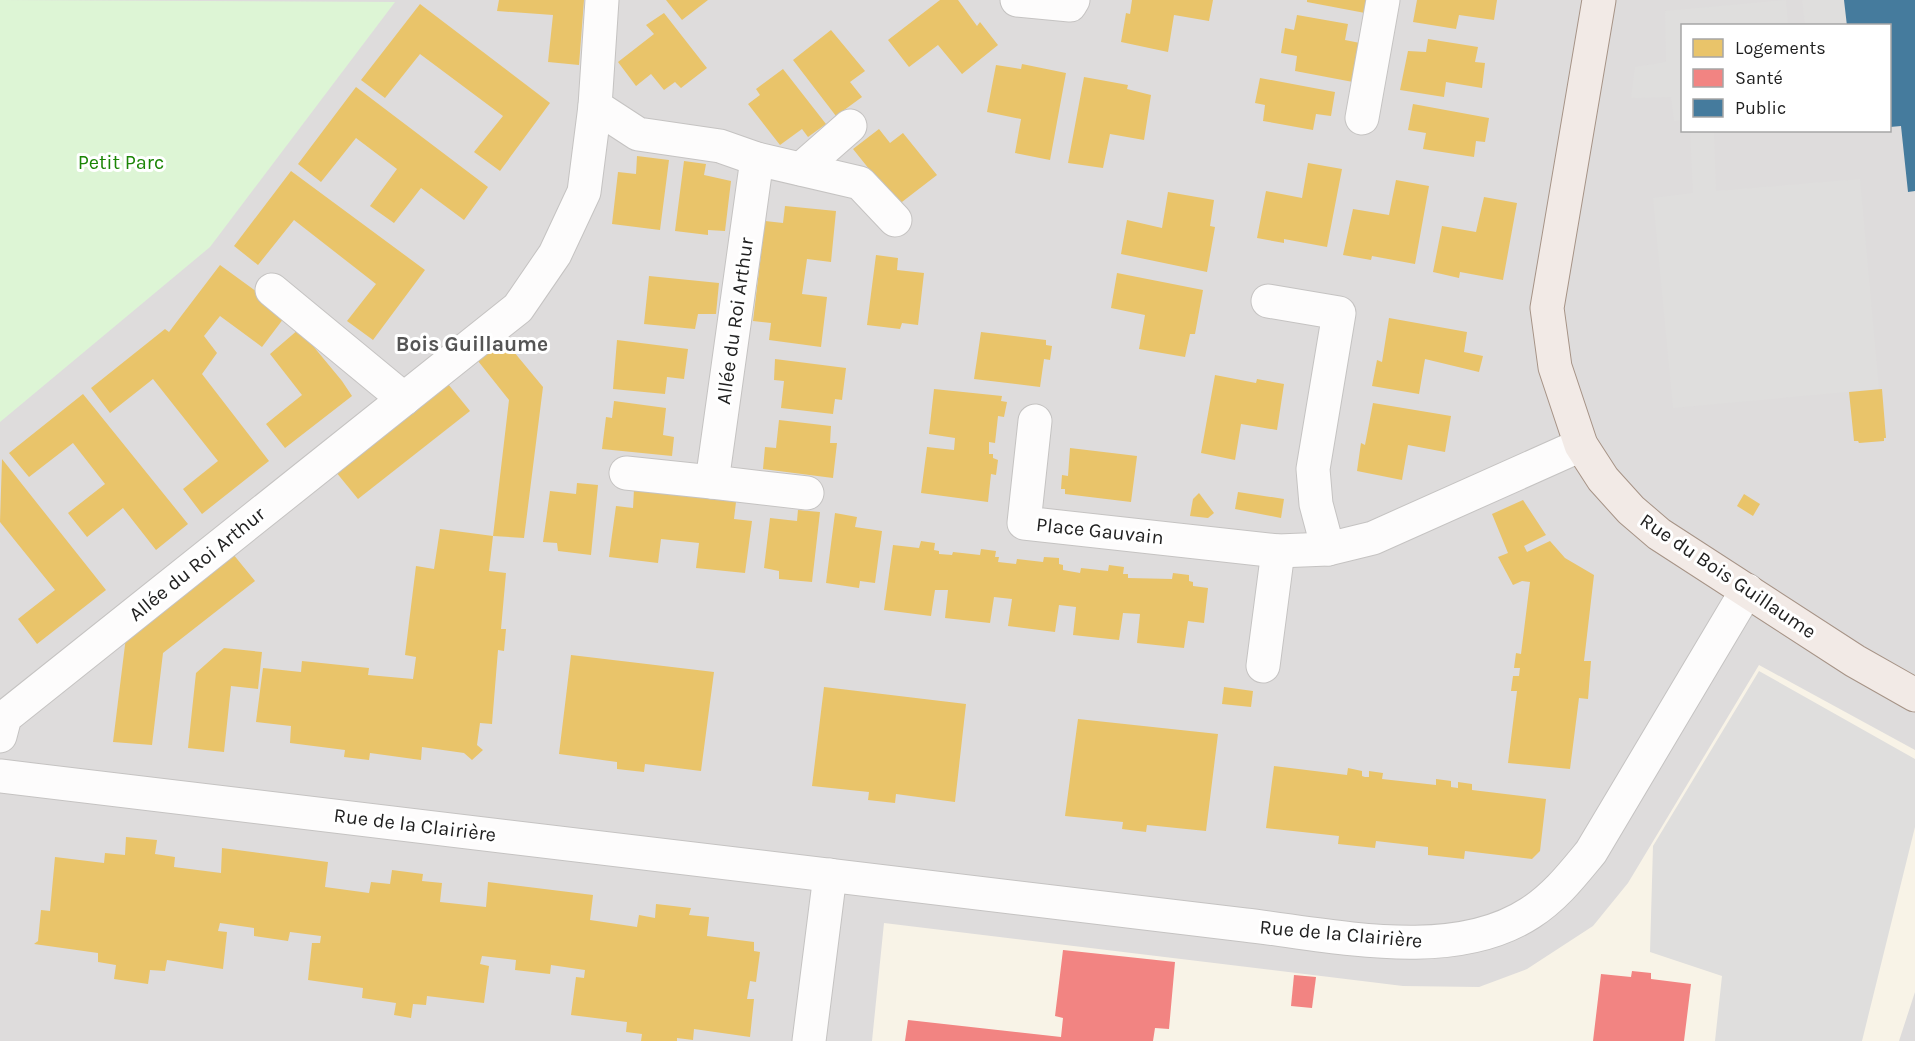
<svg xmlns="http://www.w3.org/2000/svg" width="1915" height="1041" viewBox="0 0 1915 1041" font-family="Karla,sans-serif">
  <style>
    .residential { fill: #dedcdc; fill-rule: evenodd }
    .education { fill: #f8f3e7 }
    .park { fill: #ddf5d5 }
    .parking { fill: #dfdedd }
    .homes { fill: #e9c46a }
    .health { fill: #f28482 }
    .public { fill: #457b9d }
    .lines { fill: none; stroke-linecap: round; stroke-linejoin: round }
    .minor-casing { stroke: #c5c3c2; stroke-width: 35 }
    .major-casing { stroke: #a69386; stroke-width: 35 }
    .minor { stroke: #fdfcfc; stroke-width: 33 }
    .major { stroke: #f2eae6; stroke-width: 33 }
    .labels { text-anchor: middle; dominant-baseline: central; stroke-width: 6; stroke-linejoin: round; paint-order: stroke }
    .park-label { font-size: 20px; fill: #1b8505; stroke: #fff }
    .street-label { font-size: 20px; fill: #212121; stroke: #fff }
    .neighbourhood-label { font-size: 21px; font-weight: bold; fill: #545454; stroke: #fff }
  </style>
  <rect width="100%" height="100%" fill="#efecea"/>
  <path class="residential" d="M0 0H1915V1041H0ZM1682 26H1890V130H1682Z"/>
  <polygon class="education" points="1759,665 1915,750 1915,992 1899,1041 872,1041 884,923 1403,986 1479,987 1527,969 1593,926 1628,883"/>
  <polygon class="park" points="0,0 395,2 210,247 0,422"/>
  <g class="parking">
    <polygon points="1786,0 1788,25 1682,26 1682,120 1674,121 1671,97 1631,98 1635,67 1666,62 1665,11"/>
    <polygon points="1802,0 1844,0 1847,25 1805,25"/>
    <polygon points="1690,131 1714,131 1716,191 1860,179 1879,389 1673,408 1653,198 1693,193"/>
    <polygon points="1759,671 1915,759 1915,827 1862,1041 1715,1041 1722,976 1650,952 1653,846"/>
  </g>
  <g class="homes">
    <polygon points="499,0 584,0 579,65 548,62 553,15 497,11"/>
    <polygon points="666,0 708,0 682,20"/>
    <polygon points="940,0 958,0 977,26 980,22 998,45 962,74 938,45 909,67 888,40"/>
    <polygon points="1132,0 1213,0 1209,21 1174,15 1168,52 1121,42 1126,13 1130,14"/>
    <polygon points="1307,0 1367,0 1365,13 1307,2"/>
    <polygon points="1417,0 1497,0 1494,20 1459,15 1456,29 1413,22"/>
    <polygon points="420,4 550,103 500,171 474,152 503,116 420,54 385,98 361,80"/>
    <polygon points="664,13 707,68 681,88 675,82 664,90 651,74 636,86 618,62 654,34 646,25"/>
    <polygon points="1297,15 1348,24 1345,40 1360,43 1353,82 1295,71 1297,56 1281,53 1285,28 1294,30"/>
    <polygon points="831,30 865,71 850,82 862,97 836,116 793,60"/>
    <polygon points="1428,39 1478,47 1475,62 1485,63 1482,88 1446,82 1444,97 1400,90 1408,51 1426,52"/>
    <polygon points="1022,64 1066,73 1050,160 1015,153 1021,119 987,112 996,65 1021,69"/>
    <polygon points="783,69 826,124 808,137 802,129 780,145 748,104 760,95 756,89"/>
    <polygon points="1084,77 1128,85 1127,89 1151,95 1144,140 1110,134 1103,168 1068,163"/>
    <polygon points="1260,78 1335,92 1331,116 1316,114 1313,130 1263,121 1265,105 1255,103"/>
    <polygon points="356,87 488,187 464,220 421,188 394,223 370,206 397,169 356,138 321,182 298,164"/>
    <polygon points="1413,104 1489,118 1485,142 1476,141 1474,157 1423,149 1426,133 1408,130"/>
    <polygon points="879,129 890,143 903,133 937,175 898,205 853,149"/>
    <polygon points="637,156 669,160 660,230 612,224 618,172 636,174"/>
    <polygon points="684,161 706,164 704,175 731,181 725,231 708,230 708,235 675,231"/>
    <polygon points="1308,163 1342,169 1327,247 1284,239 1284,243 1257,238 1266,191 1302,198"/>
    <polygon points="291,171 425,270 373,340 347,321 376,284 294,220 258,265 234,246"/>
    <polygon points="1396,180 1429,186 1415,264 1372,256 1371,260 1343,255 1353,209 1389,215"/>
    <polygon points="1168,192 1214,200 1210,226 1215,227 1207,272 1121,254 1127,220 1162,228"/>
    <polygon points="1484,197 1517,203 1503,280 1460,272 1459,278 1433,272 1442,226 1476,232"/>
    <polygon points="785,206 836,211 831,262 807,259 802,294 827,297 821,347 769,340 771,323 753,321 765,221 783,223"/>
    <polygon points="876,255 898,258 897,270 924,273 918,325 902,323 900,329 867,325"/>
    <polygon points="220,265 287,314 262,347 220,316 204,336 217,353 202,374 269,461 202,514 183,489 218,461 153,379 110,413 91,388 165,329 169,332"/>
    <polygon points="1117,273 1203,290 1195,334 1190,334 1185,357 1139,349 1145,315 1111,308"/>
    <polygon points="649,276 719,283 716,314 698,314 695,329 644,324"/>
    <polygon points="1389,318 1467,332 1464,352 1483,356 1479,372 1425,359 1419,394 1372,386 1377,360 1382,362"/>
    <polygon points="299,329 342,381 352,396 285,448 266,424 302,395 270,354"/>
    <polygon points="981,332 1046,340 1046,345 1052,346 1050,360 1044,359 1040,387 974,379"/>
    <polygon points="504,340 543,387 524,538 493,536 489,571 506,573 501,629 506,629 504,651 498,650 492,724 480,723 477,745 483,750 472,760 464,753 422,747 421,760 370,753 369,760 344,757 345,750 290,743 291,726 256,722 263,668 301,672 302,661 369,668 368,675 413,679 416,657 405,655 416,566 434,569 440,529 493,536 509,400 478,361"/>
    <polygon points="617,340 688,349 684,379 667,377 665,394 613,389"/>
    <polygon points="775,359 846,368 842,400 835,399 833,414 781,408 784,381 774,380"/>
    <polygon points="1215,375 1256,383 1257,379 1284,384 1277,430 1241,424 1235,460 1201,453"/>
    <polygon points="448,384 470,411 358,499 336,472"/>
    <polygon points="934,389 1002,396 1001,401 1007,402 1004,417 998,416 995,443 989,442 989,454 993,454 993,458 998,460 996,475 991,474 988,502 921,493 927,447 954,450 955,438 929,434"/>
    <polygon points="1882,389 1886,438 1884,438 1884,441 1859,443 1858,441 1854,441 1849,392"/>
    <polygon points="83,394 188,524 156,550 123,508 87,537 68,513 105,484 73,443 29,477 9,453"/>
    <polygon points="614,401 666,408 663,435 674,437 672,456 602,449 606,417 612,418"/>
    <polygon points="1373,403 1451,416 1445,452 1408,445 1402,480 1357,471 1361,443 1365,445"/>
    <polygon points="779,420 831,426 830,443 837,443 833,478 763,469 765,447 776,448"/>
    <polygon points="1070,448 1137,456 1131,502 1065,494 1065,489 1061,489 1062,475 1068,476"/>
    <polygon points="2,459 106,590 37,644 18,619 55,590 0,522"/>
    <polygon points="577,483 598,485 591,555 558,551 557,543 543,542 550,491 576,494"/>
    <polygon points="634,489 736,502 734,519 752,521 745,573 696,568 699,543 661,539 658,563 609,557 616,506 633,508"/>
    <polygon points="1238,492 1284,499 1281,518 1235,509"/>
    <polygon points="1199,493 1214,513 1208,518 1190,516 1193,499"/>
    <polygon points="1744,494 1760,504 1753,516 1737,506"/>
    <polygon points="1523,500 1546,535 1524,546 1527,552 1550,541 1565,558 1594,575 1584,661 1591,661 1588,699 1579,698 1570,769 1508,763 1517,691 1511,691 1513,676 1519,676 1520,668 1514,668 1516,653 1521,654 1530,582 1522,581 1513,585 1498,557 1508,553 1492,514"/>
    <polygon points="798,510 820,512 812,582 779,579 779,571 764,568 770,518 797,521"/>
    <polygon points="835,513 857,517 855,527 882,531 875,583 860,581 859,588 826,583"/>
    <polygon points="921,541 935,543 934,550 939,551 939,554 952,555 953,552 980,555 981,549 996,551 995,557 999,557 998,562 1016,564 1017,559 1043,562 1044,557 1059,558 1059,564 1063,565 1063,570 1080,573 1081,568 1108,571 1109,565 1124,567 1123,574 1128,574 1128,578 1172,579 1173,573 1189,575 1189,581 1193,582 1193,586 1208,588 1204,623 1188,621 1184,648 1137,643 1140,614 1123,613 1119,640 1073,635 1076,607 1059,605 1055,632 1008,626 1012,599 994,597 990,623 945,618 948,590 935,590 931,616 884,610 893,545 919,548"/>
    <polygon points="233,554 255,581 163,653 152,745 113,742 126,637"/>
    <polygon points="224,648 262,652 258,689 231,686 224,752 188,748 196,673"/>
    <polygon points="571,655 714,672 701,771 645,764 644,772 617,769 617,762 559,754"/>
    <polygon points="824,687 966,704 955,802 896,794 895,803 868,800 869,792 812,786"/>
    <polygon points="1224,687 1253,691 1251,707 1222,704"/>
    <polygon points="1078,719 1218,734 1206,831 1147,825 1146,832 1122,829 1123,822 1065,816"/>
    <polygon points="1274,766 1347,775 1348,768 1362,771 1362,776 1365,777 1369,777 1369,771 1383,773 1382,779 1436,785 1436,779 1451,781 1451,787 1458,788 1458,782 1472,784 1472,790 1546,799 1540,851 1532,859 1465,851 1464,859 1428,855 1428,847 1376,841 1375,848 1338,844 1339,836 1266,828"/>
    <polygon points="126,837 157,840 155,854 175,857 174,867 221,873 222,848 328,862 325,887 369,893 371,882 390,884 392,870 423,874 422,881 442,883 440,902 486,907 488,882 593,895 590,920 637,927 639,915 655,918 656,904 691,908 689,915 709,917 707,936 754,942 754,951 760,952 756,982 750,981 747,999 754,999 750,1037 694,1029 693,1040 677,1038 677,1041 641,1041 642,1034 626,1032 627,1022 571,1015 576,977 584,978 585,970 551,965 550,974 515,970 516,960 482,956 480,964 489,966 484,1003 427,996 426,1005 413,1004 411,1018 394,1015 396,1003 362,998 363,988 308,980 312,943 320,943 321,936 290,932 288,941 254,936 254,928 220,923 218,931 227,932 223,969 167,960 165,971 150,970 148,984 114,979 116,965 98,962 98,953 34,944 38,941 41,910 50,911 55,857 104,863 105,853 125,855"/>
  </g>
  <g class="health">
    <polygon points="1063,950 1175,962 1169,1029 1155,1028 1153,1041 905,1041 908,1020 1061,1037 1063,1018 1055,1016"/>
    <polygon points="1632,971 1651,973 1651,979 1691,984 1684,1041 1593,1041 1601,974 1631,977"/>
    <polygon points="1294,975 1316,977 1312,1008 1291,1006"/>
  </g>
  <polygon class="public" points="1844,0 1915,0 1915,191 1908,192 1901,126 1890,127 1890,26 1847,26"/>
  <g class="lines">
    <defs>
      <g id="minor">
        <polyline points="1017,0 1070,5 1073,0"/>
        <polyline points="595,106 638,134 720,146 757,159"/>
        <polyline points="1362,118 1383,0"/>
        <polyline points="801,169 850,126"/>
        <polyline points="272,290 404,399"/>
        <polyline points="1268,301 1339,313 1313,469 1316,504 1328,549"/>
        <polyline points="1035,421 1024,523 1278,551 1328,549 1373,538 1581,445"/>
        <polyline points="626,473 712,482 757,159 860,183 895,220"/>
        <polyline points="712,482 807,493"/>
        <polyline points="1263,666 1278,551"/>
        <polyline points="0,736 5,717 518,308 555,254 584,192 595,106 602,0"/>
        <path d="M0 776 1245 925C1332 935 1452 964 1530 913 1555 897 1572 875 1591 852L1747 590"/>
        <polyline points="809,1041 830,875"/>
      </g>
      <polyline id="major" points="1599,0 1547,308 1555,367 1581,445 1603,479 1631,510 1659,534 1855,661 1915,695"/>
    </defs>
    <use href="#minor" class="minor-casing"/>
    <use href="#major" class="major-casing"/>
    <use href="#minor" class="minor"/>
    <use href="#major" class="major"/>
  </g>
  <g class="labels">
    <g class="park-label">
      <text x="121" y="162">Petit Parc</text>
    </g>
    <g class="street-label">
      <text transform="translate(735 321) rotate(-82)">Allée du Roi Arthur</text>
      <text transform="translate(1100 531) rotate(6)">Place Gauvain</text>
      <text transform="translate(197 564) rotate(-39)">Allée du Roi Arthur</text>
      <text transform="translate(1728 576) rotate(34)">Rue du Bois Guillaume</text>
      <text transform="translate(415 825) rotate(7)">Rue de la Clairière</text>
      <text transform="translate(1341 934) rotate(5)">Rue de la Clairière</text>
    </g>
    <g class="neighbourhood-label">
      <text x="472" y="344">Bois Guillaume</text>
    </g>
  </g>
  <rect x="1681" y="24" width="210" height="108" fill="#ffffff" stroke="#a6a6a6" stroke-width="1.5"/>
  <rect x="1693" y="39" width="30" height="18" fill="#e9c46a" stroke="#a6a6a6" stroke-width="1.5"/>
  <text x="1735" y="54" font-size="18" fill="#212121">Logements</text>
  <rect x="1693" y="69" width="30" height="18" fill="#f28482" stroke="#a6a6a6" stroke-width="1.5"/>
  <text x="1735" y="84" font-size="18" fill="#212121">Santé</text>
  <rect x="1693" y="99" width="30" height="18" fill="#457b9d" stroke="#a6a6a6" stroke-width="1.5"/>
  <text x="1735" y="114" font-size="18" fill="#212121">Public</text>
</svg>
